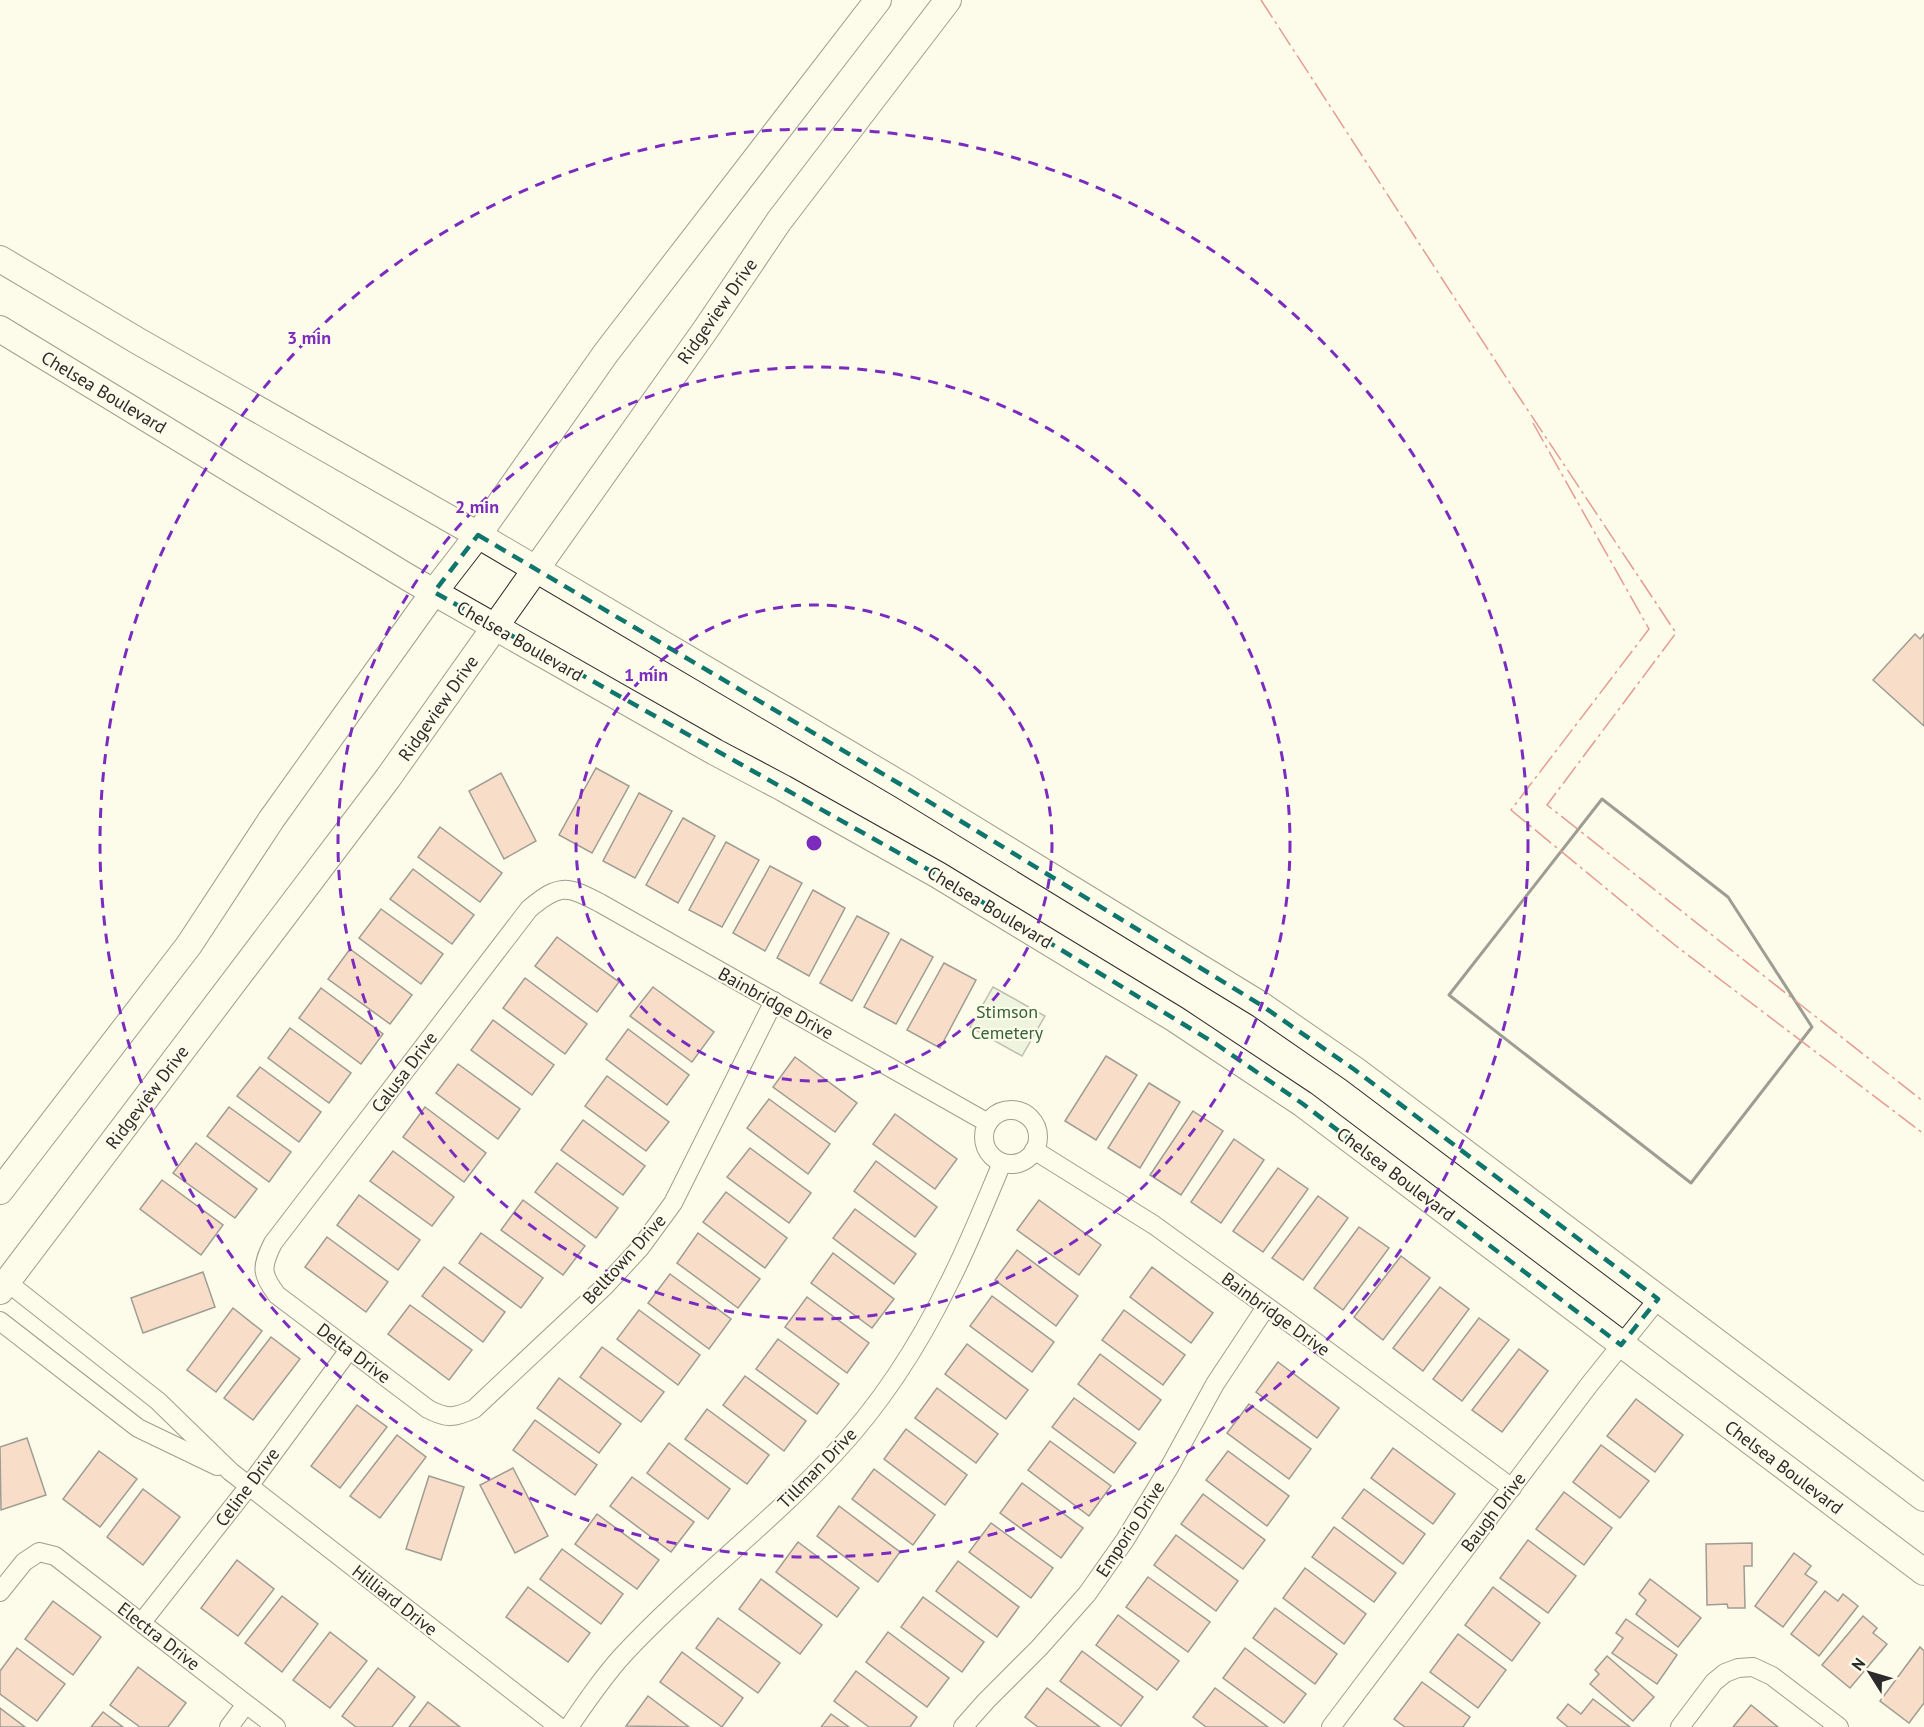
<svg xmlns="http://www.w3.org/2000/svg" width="1924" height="1727" viewBox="0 0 1924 1727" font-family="'PT Sans',sans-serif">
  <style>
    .green { fill: #deebd1; stroke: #74746e; stroke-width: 1.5 }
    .building { fill: #f2b8a0; stroke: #2b2b2b; stroke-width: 1.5 }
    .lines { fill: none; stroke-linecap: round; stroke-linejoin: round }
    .street-casing { stroke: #2b2b2b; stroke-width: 20 }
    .secondary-casing { stroke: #2b2b2b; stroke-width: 28 }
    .street { stroke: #fdfbea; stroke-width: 18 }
    .secondary { stroke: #fdfbea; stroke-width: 26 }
    .wall { stroke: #2b2b2b; stroke-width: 3 }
    .power { stroke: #c62828; stroke-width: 1.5; stroke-dasharray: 21 4.5 3 4.5; stroke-linecap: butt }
    .marked { fill: none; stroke: #0f766e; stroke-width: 4.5; stroke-dasharray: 12 8; stroke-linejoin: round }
    .ring { fill: none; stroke: #7b2cbf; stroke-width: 3; stroke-dasharray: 10 8 }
    .labels { text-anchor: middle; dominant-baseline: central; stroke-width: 4.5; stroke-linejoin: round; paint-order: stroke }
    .street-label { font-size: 18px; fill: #2b2b2b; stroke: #fdfbea }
    .park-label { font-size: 18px; fill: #34623c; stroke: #fdfbea }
    .centre { fill: #7b2cbf; stroke: #fdfbea; stroke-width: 3 }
    .ring-label { font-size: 18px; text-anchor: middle; font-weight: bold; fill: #7b2cbf; stroke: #fdfbea; stroke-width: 4.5; stroke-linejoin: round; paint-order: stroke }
  </style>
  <rect width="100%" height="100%" fill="#fdfbea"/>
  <polygon class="green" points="993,987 1045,1016 1022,1056 970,1027"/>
  <g class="building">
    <polygon points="1915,634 1920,639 1924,634 1924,726 1873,680"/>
    <polygon points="596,768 629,786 592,853 559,835"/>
    <polygon points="501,773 536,841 504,859 469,791"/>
    <polygon points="639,793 672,811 635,878 603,861"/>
    <polygon points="683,818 715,836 678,903 646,885"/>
    <polygon points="440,827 502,873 480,902 418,857"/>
    <polygon points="726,842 759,860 722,927 689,910"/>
    <polygon points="770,866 802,883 765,951 733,933"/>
    <polygon points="413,869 474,915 452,944 390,899"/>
    <polygon points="813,890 845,908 809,976 777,958"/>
    <polygon points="381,909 443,954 421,984 359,938"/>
    <polygon points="857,916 889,933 852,1001 820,983"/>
    <polygon points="557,937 619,982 597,1012 535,966"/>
    <polygon points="901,939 933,957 896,1024 864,1007"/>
    <polygon points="350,949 412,995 390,1024 328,979"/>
    <polygon points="944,963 976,980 940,1048 907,1030"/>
    <polygon points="525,978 587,1024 565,1054 503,1008"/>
    <polygon points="653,987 714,1032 692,1062 630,1016"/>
    <polygon points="321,988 383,1034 361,1064 299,1018"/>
    <polygon points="493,1020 554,1065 532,1095 471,1050"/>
    <polygon points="290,1028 351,1073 329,1103 268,1058"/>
    <polygon points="628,1029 689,1075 667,1105 606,1059"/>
    <polygon points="1106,1056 1137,1075 1096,1140 1065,1121"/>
    <polygon points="795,1057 857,1103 835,1132 773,1087"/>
    <polygon points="458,1064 520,1109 498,1139 436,1093"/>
    <polygon points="260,1067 321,1112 299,1142 237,1096"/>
    <polygon points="607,1076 669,1122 646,1151 585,1106"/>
    <polygon points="1149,1083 1180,1102 1140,1168 1108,1148"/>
    <polygon points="769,1099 830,1144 808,1174 747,1128"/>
    <polygon points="229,1107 291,1152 269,1182 207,1136"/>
    <polygon points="425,1107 486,1153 464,1182 403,1137"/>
    <polygon points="1193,1111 1223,1131 1181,1195 1150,1175"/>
    <polygon points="895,1114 957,1159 935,1189 873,1144"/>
    <polygon points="583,1120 645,1166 623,1195 561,1150"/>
    <polygon points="1234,1139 1264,1160 1221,1223 1191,1202"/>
    <polygon points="196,1143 257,1189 235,1218 173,1173"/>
    <polygon points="750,1148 811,1193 789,1223 727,1177"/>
    <polygon points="393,1151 454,1197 432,1226 370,1181"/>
    <polygon points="876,1161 937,1207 915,1237 854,1191"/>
    <polygon points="557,1163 618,1208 596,1238 535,1192"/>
    <polygon points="1278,1168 1308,1189 1263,1252 1233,1231"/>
    <polygon points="162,1180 223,1225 201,1255 140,1209"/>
    <polygon points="726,1192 787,1238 765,1268 703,1222"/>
    <polygon points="359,1195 420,1240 398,1270 337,1225"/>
    <polygon points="1318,1196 1348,1218 1303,1280 1272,1258"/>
    <polygon points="523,1200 585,1246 563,1275 501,1230"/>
    <polygon points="1039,1200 1101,1245 1079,1275 1017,1230"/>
    <polygon points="855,1209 916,1254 894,1284 833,1238"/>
    <polygon points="1359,1227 1389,1248 1343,1310 1314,1288"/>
    <polygon points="481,1233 543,1278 521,1308 459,1263"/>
    <polygon points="698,1233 760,1279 738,1308 677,1263"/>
    <polygon points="327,1237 388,1282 366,1312 305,1267"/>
    <polygon points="1017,1250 1078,1296 1056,1326 995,1280"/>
    <polygon points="833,1253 894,1299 872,1328 811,1283"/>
    <polygon points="1401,1256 1430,1278 1383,1340 1354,1317"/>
    <polygon points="444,1267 505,1312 483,1342 422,1296"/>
    <polygon points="1152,1267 1213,1313 1191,1343 1130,1297"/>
    <polygon points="203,1272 215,1307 143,1333 131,1298"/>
    <polygon points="670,1274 731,1319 709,1349 648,1303"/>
    <polygon points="1440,1287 1469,1309 1423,1371 1393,1348"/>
    <polygon points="992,1296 1054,1342 1032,1372 970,1326"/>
    <polygon points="807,1297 869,1343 847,1373 785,1327"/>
    <polygon points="410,1305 472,1350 449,1380 388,1334"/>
    <polygon points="233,1308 262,1331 216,1392 187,1370"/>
    <polygon points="639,1310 700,1355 678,1385 617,1339"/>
    <polygon points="1124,1310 1185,1355 1163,1385 1102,1340"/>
    <polygon points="1479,1318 1509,1340 1462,1401 1433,1379"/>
    <polygon points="271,1337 300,1359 253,1420 224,1398"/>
    <polygon points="778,1339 839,1384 817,1414 756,1369"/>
    <polygon points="967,1344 1028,1390 1006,1419 945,1374"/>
    <polygon points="602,1347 664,1392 641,1422 580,1377"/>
    <polygon points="1519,1349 1548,1371 1502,1432 1472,1410"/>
    <polygon points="1100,1354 1161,1400 1139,1430 1078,1384"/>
    <polygon points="1278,1362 1339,1408 1317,1438 1256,1392"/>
    <polygon points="745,1376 806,1421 784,1451 723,1405"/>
    <polygon points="559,1378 621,1424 599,1453 537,1408"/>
    <polygon points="937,1388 998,1434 976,1463 915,1418"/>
    <polygon points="1074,1398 1136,1443 1114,1473 1052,1427"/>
    <polygon points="1636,1399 1683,1435 1655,1472 1607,1436"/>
    <polygon points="1249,1404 1311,1449 1289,1479 1227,1433"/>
    <polygon points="357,1405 387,1427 340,1488 311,1466"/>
    <polygon points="707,1409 769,1455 747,1484 685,1439"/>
    <polygon points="535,1420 597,1465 575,1495 513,1450"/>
    <polygon points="906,1429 967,1475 945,1505 884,1459"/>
    <polygon points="397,1435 426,1457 380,1518 350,1496"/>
    <polygon points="27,1438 46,1495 1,1510 0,1447"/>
    <polygon points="1050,1441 1111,1486 1089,1516 1028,1470"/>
    <polygon points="669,1443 730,1489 708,1519 647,1473"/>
    <polygon points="1601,1445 1649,1481 1620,1518 1573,1482"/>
    <polygon points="1393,1448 1455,1494 1433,1524 1371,1478"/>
    <polygon points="99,1451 137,1479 100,1527 63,1499"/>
    <polygon points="1228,1451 1289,1496 1267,1526 1206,1480"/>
    <polygon points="513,1468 548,1536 515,1553 480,1485"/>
    <polygon points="874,1469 935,1515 913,1545 852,1499"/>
    <polygon points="429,1476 464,1487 441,1560 406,1549"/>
    <polygon points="632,1477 694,1522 671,1552 610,1506"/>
    <polygon points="1022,1483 1083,1528 1061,1558 1000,1513"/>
    <polygon points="143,1489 180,1517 143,1565 107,1537"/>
    <polygon points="1364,1489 1425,1534 1403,1564 1342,1518"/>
    <polygon points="1564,1492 1612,1528 1584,1565 1536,1529"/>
    <polygon points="1203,1494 1265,1540 1243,1569 1181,1524"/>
    <polygon points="839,1506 900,1552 878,1582 817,1536"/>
    <polygon points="597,1514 659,1560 637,1589 575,1544"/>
    <polygon points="991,1523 1053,1568 1031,1598 969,1552"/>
    <polygon points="1334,1527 1396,1573 1374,1602 1312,1557"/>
    <polygon points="1176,1535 1238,1581 1216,1611 1154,1565"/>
    <polygon points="1528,1540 1576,1576 1548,1613 1500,1578"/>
    <polygon points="798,1542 859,1588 837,1617 776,1572"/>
    <polygon points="1752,1543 1752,1566 1744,1566 1745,1608 1728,1608 1727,1604 1707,1605 1706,1544"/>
    <polygon points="562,1549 623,1594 601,1624 540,1579"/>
    <polygon points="1794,1553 1811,1566 1805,1574 1817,1582 1783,1627 1755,1606"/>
    <polygon points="237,1560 274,1589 238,1636 201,1608"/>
    <polygon points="958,1561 1019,1607 997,1637 936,1591"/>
    <polygon points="1305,1568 1366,1614 1344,1644 1283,1598"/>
    <polygon points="1148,1577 1210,1622 1188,1652 1126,1607"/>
    <polygon points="761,1579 822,1625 800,1654 739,1609"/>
    <polygon points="1650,1579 1701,1618 1678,1647 1636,1614 1646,1600 1639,1594"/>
    <polygon points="528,1587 590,1633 568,1662 506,1617"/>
    <polygon points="1493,1587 1540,1623 1512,1661 1465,1625"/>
    <polygon points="1825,1591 1838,1601 1843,1594 1858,1606 1819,1656 1791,1634"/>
    <polygon points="282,1596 318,1624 282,1672 245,1643"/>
    <polygon points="923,1597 984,1642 962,1672 901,1627"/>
    <polygon points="53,1601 101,1637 73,1675 25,1639"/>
    <polygon points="1275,1608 1337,1654 1315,1684 1253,1638"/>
    <polygon points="1118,1615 1179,1661 1157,1690 1096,1645"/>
    <polygon points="1863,1616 1877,1628 1873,1633 1887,1644 1850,1688 1822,1665"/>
    <polygon points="718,1618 780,1663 758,1693 696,1648"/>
    <polygon points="1626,1619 1677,1655 1657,1684 1612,1653 1623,1638 1616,1633"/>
    <polygon points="330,1632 367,1661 330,1708 293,1680"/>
    <polygon points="888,1632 949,1678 927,1707 866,1662"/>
    <polygon points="1458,1634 1506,1670 1478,1708 1430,1672"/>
    <polygon points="1920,1647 1924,1651 1924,1703 1909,1723 1880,1701"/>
    <polygon points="17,1648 65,1684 37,1721 0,1694 0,1671"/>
    <polygon points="1245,1648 1306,1694 1284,1723 1223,1678"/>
    <polygon points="1082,1651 1143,1697 1121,1726 1060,1681"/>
    <polygon points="682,1652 743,1698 722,1727 660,1682"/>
    <polygon points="1607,1656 1654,1697 1633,1721 1590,1684 1599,1674 1595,1670"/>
    <polygon points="138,1667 186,1703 168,1727 140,1727 110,1705"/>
    <polygon points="378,1668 415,1697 392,1727 356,1727 342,1716"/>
    <polygon points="856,1671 917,1717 910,1727 869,1727 834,1701"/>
    <polygon points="1422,1682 1470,1717 1463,1727 1405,1727 1394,1719"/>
    <polygon points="1047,1688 1100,1727 1038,1727 1025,1717"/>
    <polygon points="1215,1688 1268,1727 1206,1727 1193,1717"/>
    <polygon points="648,1696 689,1727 626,1726"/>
    <polygon points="1593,1699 1630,1727 1568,1727 1557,1718 1568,1704 1581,1714"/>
    <polygon points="428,1702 460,1727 409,1727"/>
    <polygon points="1751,1705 1778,1727 1733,1727"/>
    <polygon points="0,1708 25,1727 0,1727"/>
    <polygon points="103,1712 123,1727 91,1727"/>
    <polygon points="831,1714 849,1727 821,1727"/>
  </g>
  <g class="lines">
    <defs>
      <g id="street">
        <path d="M774 1001 673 1203 640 1248 605 1286 474 1409C454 1418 447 1419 428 1409L277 1295C261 1274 261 1267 273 1243L529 909C559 884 566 885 600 903L988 1123"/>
        <circle cx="1011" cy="1137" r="27"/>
        <polyline points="1034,1150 1154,1225 1313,1340 1512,1488"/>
        <polyline points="0,1280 7,1282 158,1401 231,1472 559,1727"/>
        <polyline points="0,1321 138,1428 217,1466"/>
        <polyline points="0,1592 24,1562 39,1552 55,1556 276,1727"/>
        <polyline points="142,1622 249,1486 349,1350"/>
        <polyline points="229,1727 246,1704"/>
        <path d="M569 1727C586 1702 603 1677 623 1655 689 1584 767 1526 833 1455 880 1405 919 1345 949 1283 969 1244 985 1203 1002 1163"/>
        <polyline points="963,1727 986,1701 1039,1648 1087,1594 1125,1540 1170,1466 1215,1384 1266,1307"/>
        <polyline points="1331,1727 1589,1385 1658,1299"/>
        <polyline points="1680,1727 1714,1682 1725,1673 1738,1668 1753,1667 1772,1676 1839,1727"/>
      </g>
      <g id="secondary">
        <polyline points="0,259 138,341 478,535 905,787 1261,1005 1355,1070 1924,1498"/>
        <polyline points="0,329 409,578 715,752 783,788 938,875 1175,1019 1303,1104 1924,1572"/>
        <polyline points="0,1191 189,945 271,820 434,592 478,535 606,353 878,0"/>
        <polyline points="0,1291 388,778 706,329 779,221 948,0"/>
      </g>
    </defs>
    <use href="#street" class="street-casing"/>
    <use href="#secondary" class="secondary-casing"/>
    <use href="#street" class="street"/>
    <use href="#secondary" class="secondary"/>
    <polygon class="wall" points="1602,799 1728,897 1812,1027 1691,1183 1449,995"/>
    <g class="power">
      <polyline points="1261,0 1515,391 1676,633 1547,805 1924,1102"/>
      <polyline points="1533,423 1649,629 1511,810 1676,946 1924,1134"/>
    </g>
  </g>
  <path d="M0 0H1924V1727H0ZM478 535 905 787 1261 1005 1355 1070 1658 1299 1621 1345 1303 1104 1216 1044 938 875 434 592Z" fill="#fdfbea" fill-opacity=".55" fill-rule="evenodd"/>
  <path class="marked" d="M478 535 905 787 1261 1005 1355 1070 1658 1299 1621 1345 1303 1104 1216 1044 938 875 434 592Z"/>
  <g class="ring">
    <circle cx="814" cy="843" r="238"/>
    <circle cx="814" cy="843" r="476"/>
    <circle cx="814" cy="843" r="714"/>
  </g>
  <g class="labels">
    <g class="street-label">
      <text transform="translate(717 311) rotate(-55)">Ridgeview Drive</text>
      <text transform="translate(104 392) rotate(31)">Chelsea Boulevard</text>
      <text transform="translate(520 641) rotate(30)">Chelsea Boulevard</text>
      <text transform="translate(438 708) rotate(-55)">Ridgeview Drive</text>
      <text transform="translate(990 907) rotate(31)">Chelsea Boulevard</text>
      <text transform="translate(776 1003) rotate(29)">Bainbridge Drive</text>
      <text transform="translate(404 1072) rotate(-53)">Calusa Drive</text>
      <text transform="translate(147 1097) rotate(-53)">Ridgeview Drive</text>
      <text transform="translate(1396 1174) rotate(37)">Chelsea Boulevard</text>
      <text transform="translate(624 1259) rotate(-48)">Belltown Drive</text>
      <text transform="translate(1276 1314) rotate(36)">Bainbridge Drive</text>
      <text transform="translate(354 1353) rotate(37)">Delta Drive</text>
      <text transform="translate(1784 1467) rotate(37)">Chelsea Boulevard</text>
      <text transform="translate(817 1468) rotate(-46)">Tillman Drive</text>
      <text transform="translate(247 1487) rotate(-53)">Celine Drive</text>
      <text transform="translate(1493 1512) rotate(-53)">Baugh Drive</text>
      <text transform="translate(1130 1529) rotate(-57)">Emporio Drive</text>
      <text transform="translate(395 1600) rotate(38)">Hilliard Drive</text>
      <text transform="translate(159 1636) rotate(38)">Electra Drive</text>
    </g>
    <g class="park-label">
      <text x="1007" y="1011">Stimson<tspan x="1007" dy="21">Cemetery</tspan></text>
    </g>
  </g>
  <circle cx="814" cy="843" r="9" class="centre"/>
  <g class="ring-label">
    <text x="309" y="344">3 min</text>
    <text x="477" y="513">2 min</text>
    <text x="646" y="681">1 min</text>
  </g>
  <g transform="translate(1870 1673) rotate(307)" stroke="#fdfbea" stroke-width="4.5" paint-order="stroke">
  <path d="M0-4.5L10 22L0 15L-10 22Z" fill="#2b2b2b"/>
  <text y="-9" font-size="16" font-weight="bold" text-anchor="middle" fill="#2b2b2b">N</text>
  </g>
</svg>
